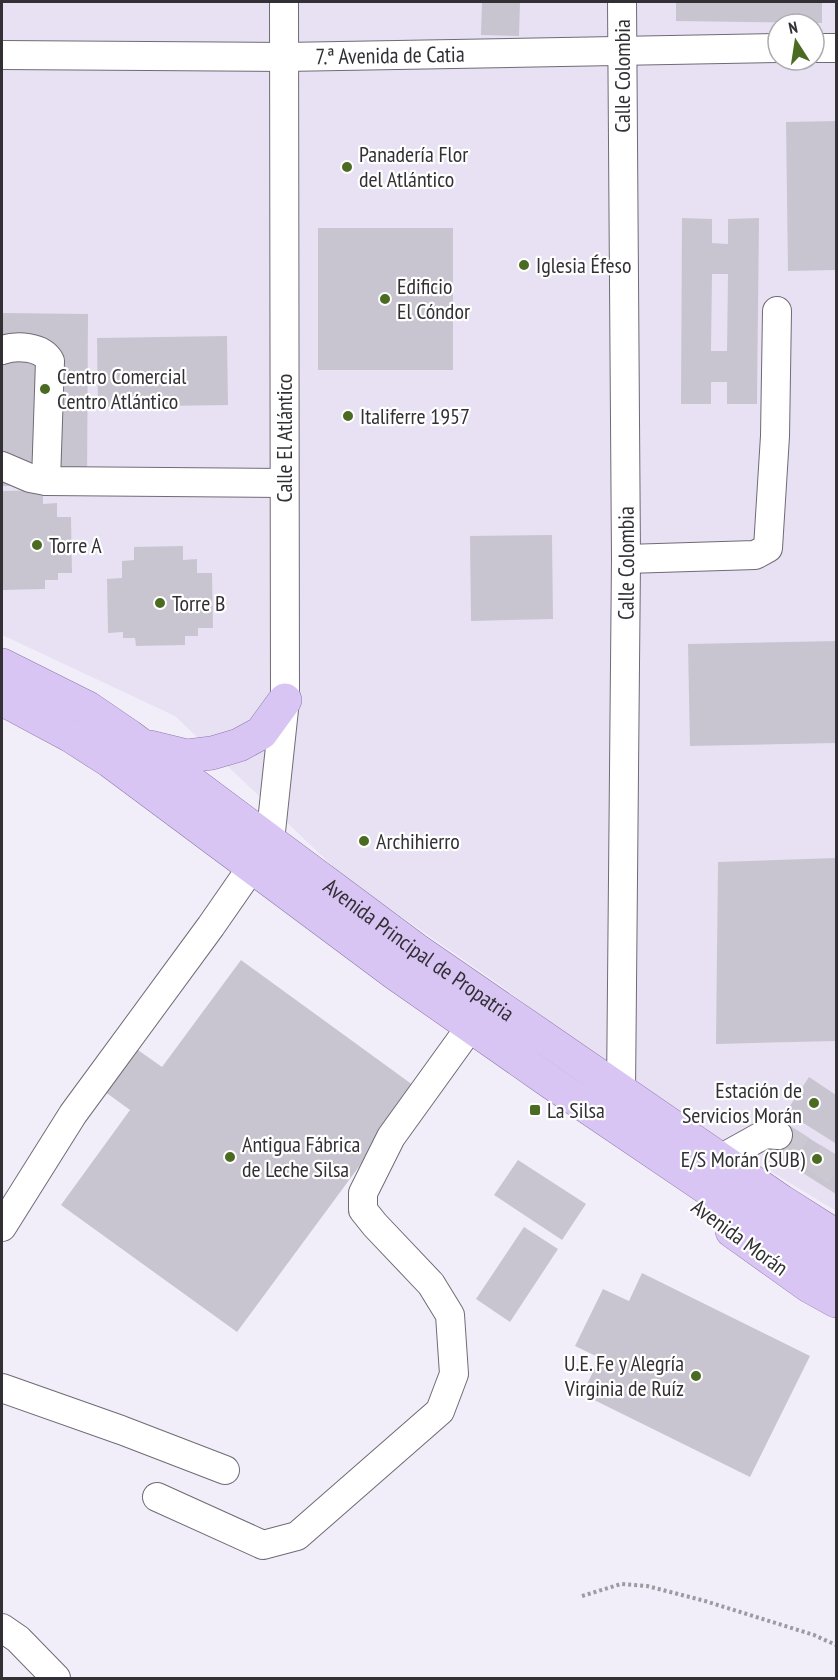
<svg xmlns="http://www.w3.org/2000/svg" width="838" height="1680" viewBox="0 0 838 1680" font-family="'PT Sans Narrow',sans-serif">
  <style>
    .built { fill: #e8e1f3; fill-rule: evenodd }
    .building { fill: #c9c5d0; fill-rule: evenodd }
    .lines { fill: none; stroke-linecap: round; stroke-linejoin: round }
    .minor-tunnel { stroke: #ccc8d2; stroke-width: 28; stroke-dasharray: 28 14; stroke-linecap: butt }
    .minor-casing { stroke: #6f6b75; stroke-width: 30 }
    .major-casing { stroke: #8e78ac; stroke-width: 34 }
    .path { stroke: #9d9aa2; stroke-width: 4; stroke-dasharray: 3 3; stroke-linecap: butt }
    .minor { stroke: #fff; stroke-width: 28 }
    .major { stroke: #d9c5f4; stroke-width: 33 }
    .poi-dot { fill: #4b6b22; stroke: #fff; stroke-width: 2 }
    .labels { text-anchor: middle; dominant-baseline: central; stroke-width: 4.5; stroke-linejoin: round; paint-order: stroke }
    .street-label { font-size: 22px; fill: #323034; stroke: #fff }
    .poi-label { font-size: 22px; fill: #323034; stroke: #fff; text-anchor: start }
  </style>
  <rect width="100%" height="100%" fill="#f2eef9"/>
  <path class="built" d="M2 2H836V1211L704 1131 578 1044 500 985 344 877 175 716 2 635ZM778 24H814V60H778Z"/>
  <g class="building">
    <polygon points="482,2 520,2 519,36 481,35"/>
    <polygon points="676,2 822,2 822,23 676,21"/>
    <polygon points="836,121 836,270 788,271 786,122"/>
    <path d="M682 218 712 219V243L728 244V219L759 218 757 404H727V382H711V404H681ZM712 274H728L727 351H711Z"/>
    <rect x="318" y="228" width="135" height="142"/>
    <polygon points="2,313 88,314 87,486 2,486"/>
    <polygon points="227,336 228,405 98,407 97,338"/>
    <polygon points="43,490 43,504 57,503 57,517 71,517 72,573 58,573 58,580 45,580 45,589 2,590 2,491"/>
    <polygon points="552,535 553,619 471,621 470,536"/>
    <polygon points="183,546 183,560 197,559 197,573 212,573 213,628 198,628 198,636 185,636 185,645 136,646 135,638 123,638 123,632 108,633 107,579 122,578 122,561 134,560 134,547"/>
    <polygon points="836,641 836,743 690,746 688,644"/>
    <polygon points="836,858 836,1041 716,1044 718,862"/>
    <polygon points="241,960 417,1088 237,1332 61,1205 130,1110 97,1086 128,1043 162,1067"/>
    <polygon points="809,1077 836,1095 836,1141 835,1143 786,1112"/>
    <polygon points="785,1123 836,1155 836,1194 768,1151"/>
    <polygon points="518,1160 586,1204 562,1240 494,1195"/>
    <polygon points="524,1227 558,1249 510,1322 476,1299"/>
    <polygon points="642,1273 810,1356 750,1477 582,1394 600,1358 575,1346 603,1289 629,1301"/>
  </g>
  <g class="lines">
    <polyline class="minor-tunnel" points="778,1135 836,1171"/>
    <defs>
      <g id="minor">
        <polyline points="814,48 836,48"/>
        <polyline points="2,55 284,57 778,48"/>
        <path d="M2 350C16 345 42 346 50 361L46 481"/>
        <polyline points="2,466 30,478 46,481 284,483"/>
        <polyline points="626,559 755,555 768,548 775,436 777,311"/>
        <path id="s1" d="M611 1106 621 1091 626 559 622 2"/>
        <polyline points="720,1159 765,1134 778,1135"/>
        <polyline points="2,1227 73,1114 211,926 270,841 285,700 284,2"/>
        <polyline points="2,1388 121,1430 225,1470"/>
        <polyline points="157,1497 263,1545 297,1536 440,1411 454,1374 450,1315 431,1284 375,1225 363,1210 363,1193 391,1137 471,1026"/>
        <polyline points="2,1628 18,1639 56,1678"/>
      </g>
      <g id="major">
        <path id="s2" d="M2 665 88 708 129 736 415 949 781 1201 836 1236"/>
        <polyline points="2,699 71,736 110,761 396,974 549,1081 763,1226 807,1254 836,1267"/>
        <polyline points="150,747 187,756 212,753 239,745 261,733 285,700"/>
        <polyline points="732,1231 809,1286 836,1301"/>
      </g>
    </defs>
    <use href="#minor" class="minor-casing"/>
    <use href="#major" class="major-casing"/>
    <polyline class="path" points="582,1596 621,1584 647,1586 705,1601 814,1635 836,1645"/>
    <use href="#minor" class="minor"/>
    <use href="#major" class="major"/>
  </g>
  <g class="poi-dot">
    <circle cx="347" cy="167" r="6"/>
    <circle cx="524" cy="265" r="6"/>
    <circle cx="385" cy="299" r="6"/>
    <circle cx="45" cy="389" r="6"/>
    <circle cx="348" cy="416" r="6"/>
    <circle cx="37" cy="545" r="6"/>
    <circle cx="160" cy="603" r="6"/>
    <circle cx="364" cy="841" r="6"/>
    <circle cx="814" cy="1103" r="6"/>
    <rect x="529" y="1104" width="12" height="12" rx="3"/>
    <circle cx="230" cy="1157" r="6"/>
    <circle cx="817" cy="1159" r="6"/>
    <circle cx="696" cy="1376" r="6"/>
  </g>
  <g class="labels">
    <g class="street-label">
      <text transform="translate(390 55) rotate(-1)">7.ª Avenida de Catia</text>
      <text transform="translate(622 76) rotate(-90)">Calle Colombia</text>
      <text transform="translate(284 438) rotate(-90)">Calle El Atlántico</text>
      <text stroke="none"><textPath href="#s1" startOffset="546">Calle Colombia</textPath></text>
      <text stroke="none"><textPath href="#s2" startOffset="506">Avenida Principal de Propatria</textPath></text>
      <text transform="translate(740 1237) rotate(36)">Avenida Morán</text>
    </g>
    <g class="poi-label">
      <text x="359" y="154">Panadería Flor<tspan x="359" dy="25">del Atlántico</tspan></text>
      <text x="536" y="265">Iglesia Éfeso</text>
      <text x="397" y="286">Edificio<tspan x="397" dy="25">El Cóndor</tspan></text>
      <text x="57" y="376">Centro Comercial<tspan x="57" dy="25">Centro Atlántico</tspan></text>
      <text x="360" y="416">Italiferre 1957</text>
      <text x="49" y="545">Torre A</text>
      <text x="172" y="603">Torre B</text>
      <text x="376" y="841">Archihierro</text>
      <text x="802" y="1090" text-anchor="end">Estación de<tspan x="802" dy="25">Servicios Morán</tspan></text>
      <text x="547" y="1110">La Silsa</text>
      <text x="242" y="1144">Antigua Fábrica<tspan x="242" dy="25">de Leche Silsa</tspan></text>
      <text x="805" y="1159" text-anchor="end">E/S Morán (SUB)</text>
      <text x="684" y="1363" text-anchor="end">U.E. Fe y Alegría<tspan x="684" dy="25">Virginia de Ruíz</tspan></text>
    </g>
  </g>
  <rect width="838" height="1680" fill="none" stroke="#323034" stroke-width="6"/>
  <g transform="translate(796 42) rotate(348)"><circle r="28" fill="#ffffff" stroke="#adacae" stroke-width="1.5"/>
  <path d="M0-4.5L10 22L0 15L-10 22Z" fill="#4b6b22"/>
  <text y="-9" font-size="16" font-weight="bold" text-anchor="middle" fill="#323034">N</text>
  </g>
</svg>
